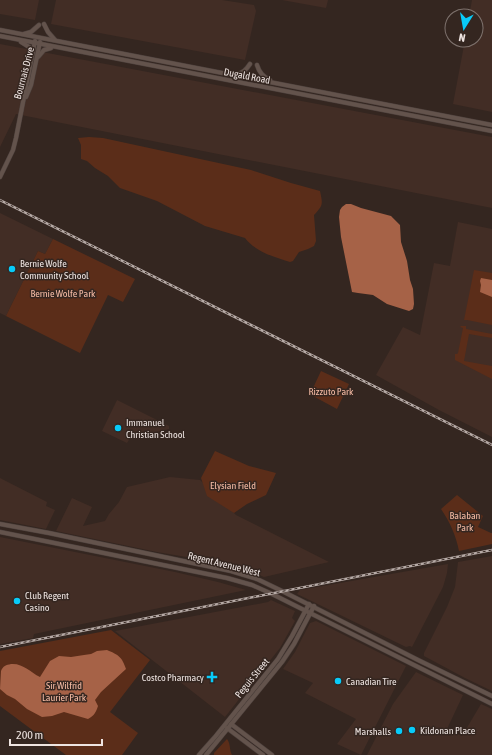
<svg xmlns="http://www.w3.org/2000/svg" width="492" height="755" viewBox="0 0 492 755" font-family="'Asap Condensed',sans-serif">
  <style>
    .built { fill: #422d25 }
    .green { fill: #5b2d19 }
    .water { fill: #a66247 }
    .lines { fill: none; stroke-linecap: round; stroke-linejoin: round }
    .secondary-casing { stroke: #4e423e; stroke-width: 5 }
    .secondary { stroke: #63534c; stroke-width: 4 }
    .rail-casing { stroke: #b6aaa6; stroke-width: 2.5 }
    .rail { stroke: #342620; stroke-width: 1; stroke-dasharray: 3; stroke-linecap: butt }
    .poi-dot { fill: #08cbf9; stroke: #342620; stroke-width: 1.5 }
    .labels { text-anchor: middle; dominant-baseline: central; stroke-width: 3; stroke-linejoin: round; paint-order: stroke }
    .street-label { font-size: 10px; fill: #eee4e1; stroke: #342620 }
    .poi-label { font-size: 10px; fill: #eee4e1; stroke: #342620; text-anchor: start }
    .park-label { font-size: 10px; fill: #f6bba4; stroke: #342620 }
  </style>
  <rect width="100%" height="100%" fill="#342620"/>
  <g class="built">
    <polygon points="0,0 39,0 35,20 0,14"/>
    <polygon points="56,0 222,0 254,5 256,11 245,60 51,24"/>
    <polygon points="282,0 328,0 326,8"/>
    <polygon points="472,0 492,0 492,112 453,104 465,40 476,40 476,16 469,16"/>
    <polygon points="0,44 492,137 492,208 16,114 0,147"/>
    <polygon points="0,213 53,239 45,254 38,251 6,316 0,313"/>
    <polygon points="458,222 492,229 492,437 439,410 376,375 403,327 420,335 434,263 450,266"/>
    <polygon points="117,400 169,426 169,429 130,438 127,443 102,431"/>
    <polygon points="170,477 200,480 236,515 329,562 264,577 248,570 210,561 157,552 56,531 72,498 92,507 83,526 105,521 109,514 119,502 127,487"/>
    <polygon points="0,478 47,502 46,506 55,510 46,529 0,520"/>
    <polygon points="0,537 175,572 218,582 246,590 34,634 33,638 0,644"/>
    <polygon points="492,556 492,691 465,678 424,656 424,653 447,607 455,587 458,562"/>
    <polygon points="448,564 447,573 443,587 412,647 410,646 406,647 297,594 300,590"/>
    <polygon points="271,600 295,611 292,618 295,621 280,648 225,717 115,631 268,602"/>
    <polygon points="316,621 406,666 361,755 337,744 356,719 305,693 313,683 283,669 295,652 310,623"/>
    <polygon points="416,672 463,695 447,729 462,736 481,704 492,709 492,755 367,755 393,704"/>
  </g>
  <g class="green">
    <path d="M89 137 103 138 251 170 291 183 320 191C323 205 323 205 314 215L316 241 314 246 308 249 299 252 293 261 290 262C274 257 256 252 245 238L205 226 157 201 120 188 108 176 95 168 87 161 81 159V145L78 138Z"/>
    <polygon points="53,239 135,279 123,302 108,295 80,353 6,316 38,251 45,254"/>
    <polygon points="474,270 492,273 492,325 467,320 464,320"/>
    <polygon points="461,326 466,326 466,329 492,334 492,338 469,334 464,361 492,366 492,379 455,360 455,354 457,354 458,353 463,328 460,327"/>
    <polygon points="321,371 349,384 337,409 313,396 315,391 313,388"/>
    <polygon points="215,451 249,466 276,473 266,495 247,504 234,513 207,496 201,478"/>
    <path d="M457 495 483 516 478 527 491 533H492V544L459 551C456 536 450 522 441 509Z"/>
    <polygon points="111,630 150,660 110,712 138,733 122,755 66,755 0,706 0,651"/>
    <path d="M227 739C231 744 229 750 232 755H214V753Z"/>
  </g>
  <g class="water">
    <polygon points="346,204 351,204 361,208 391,216 400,225 401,242 407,261 410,280 413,289 414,304 413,309 409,311 387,304 373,295 358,293 352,292 341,237 339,217 340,210 342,207"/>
    <polygon points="481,278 492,280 492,297 480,292 481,285 480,281"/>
    <path d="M107 650C119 655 122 657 126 669L101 692 95 700 98 706C96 712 94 716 88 719L64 712 52 716 42 717 27 709 15 699 7 695 0 689 1 671C3 666 6 665 11 664 23 663 30 672 40 677L50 661 59 656 71 657 84 655 91 654 97 651Z"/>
  </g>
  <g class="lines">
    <defs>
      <g id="secondary">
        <polyline points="44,24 48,32 55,40"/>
        <polyline points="0,30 492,125"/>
        <polyline points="24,34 31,32 39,25"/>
        <polyline points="0,36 492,131"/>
        <polyline points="21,42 29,47 32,56"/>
        <polyline points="38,57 44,50 51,48"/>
        <path d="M257 65C259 72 263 77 270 80"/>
        <path d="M235 75C243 73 246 70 250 64"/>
        <polyline points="26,97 31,85 40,42"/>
        <polyline points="0,177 13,150 16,138 35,41"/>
        <polyline points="0,524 49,533 231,571 257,579 282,591 418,660 492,696"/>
        <polyline points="0,532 227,578 252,585 270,593 492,704"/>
        <polyline points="231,724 272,755"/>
        <polyline points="227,728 263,755"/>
        <polyline points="199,755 215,737 278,659 292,636 309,604"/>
        <polyline points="206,755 282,662 294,644 314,606"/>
      </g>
    </defs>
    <use href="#secondary" class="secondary-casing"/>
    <use href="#secondary" class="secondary"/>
    <defs>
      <g id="rail">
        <polyline points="0,200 492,445"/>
        <polyline points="0,647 492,550"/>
      </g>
    </defs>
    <use href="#rail" class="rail-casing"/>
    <use href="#rail" class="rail"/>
  </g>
  <g class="poi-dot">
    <circle cx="12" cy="269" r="4"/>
    <circle cx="118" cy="428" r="4"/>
    <circle cx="17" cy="601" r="4"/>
    <path d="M210 671h4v4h4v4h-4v4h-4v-4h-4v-4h4z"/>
    <circle cx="338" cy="681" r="4"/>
    <circle cx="412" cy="730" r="4"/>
    <circle cx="399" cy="731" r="4"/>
  </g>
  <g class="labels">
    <g class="street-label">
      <text transform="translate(24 73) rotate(-75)">Bournais Drive</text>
      <text transform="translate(247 76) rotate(11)">Dugald Road</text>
      <text transform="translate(224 564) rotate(14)">Regent Avenue West</text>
      <text transform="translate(252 678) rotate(-51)">Peguis Street</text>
    </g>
    <g class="poi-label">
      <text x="20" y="263">Bernie Wolfe<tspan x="20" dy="12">Community School</tspan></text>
      <text x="126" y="422">Immanuel<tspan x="126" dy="12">Christian School</tspan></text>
      <text x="25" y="595">Club Regent<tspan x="25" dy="12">Casino</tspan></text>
      <text x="204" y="677" text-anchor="end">Costco Pharmacy</text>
      <text x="346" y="681">Canadian Tire</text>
      <text x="420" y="730">Kildonan Place</text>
      <text x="391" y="731" text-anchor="end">Marshalls</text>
    </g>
    <g class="park-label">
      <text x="63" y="293">Bernie Wolfe Park</text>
      <text x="331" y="391">Rizzuto Park</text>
      <text x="233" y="485">Elysian Field</text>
      <text x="465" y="515">Balaban<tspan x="465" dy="12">Park</tspan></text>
      <text x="64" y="685">Sir Wilfrid<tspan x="64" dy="12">Laurier Park</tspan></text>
    </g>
  </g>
  <g transform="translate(464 28) rotate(191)"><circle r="19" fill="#342620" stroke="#7e726d"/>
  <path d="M0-3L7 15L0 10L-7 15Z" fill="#08cbf9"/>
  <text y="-6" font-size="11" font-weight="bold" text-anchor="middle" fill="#eee4e1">N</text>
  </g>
  <path d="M10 739v6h92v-6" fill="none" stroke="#eee4e1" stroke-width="2"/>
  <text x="16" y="739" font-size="12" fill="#eee4e1" stroke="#342620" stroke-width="3" paint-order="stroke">200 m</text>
</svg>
